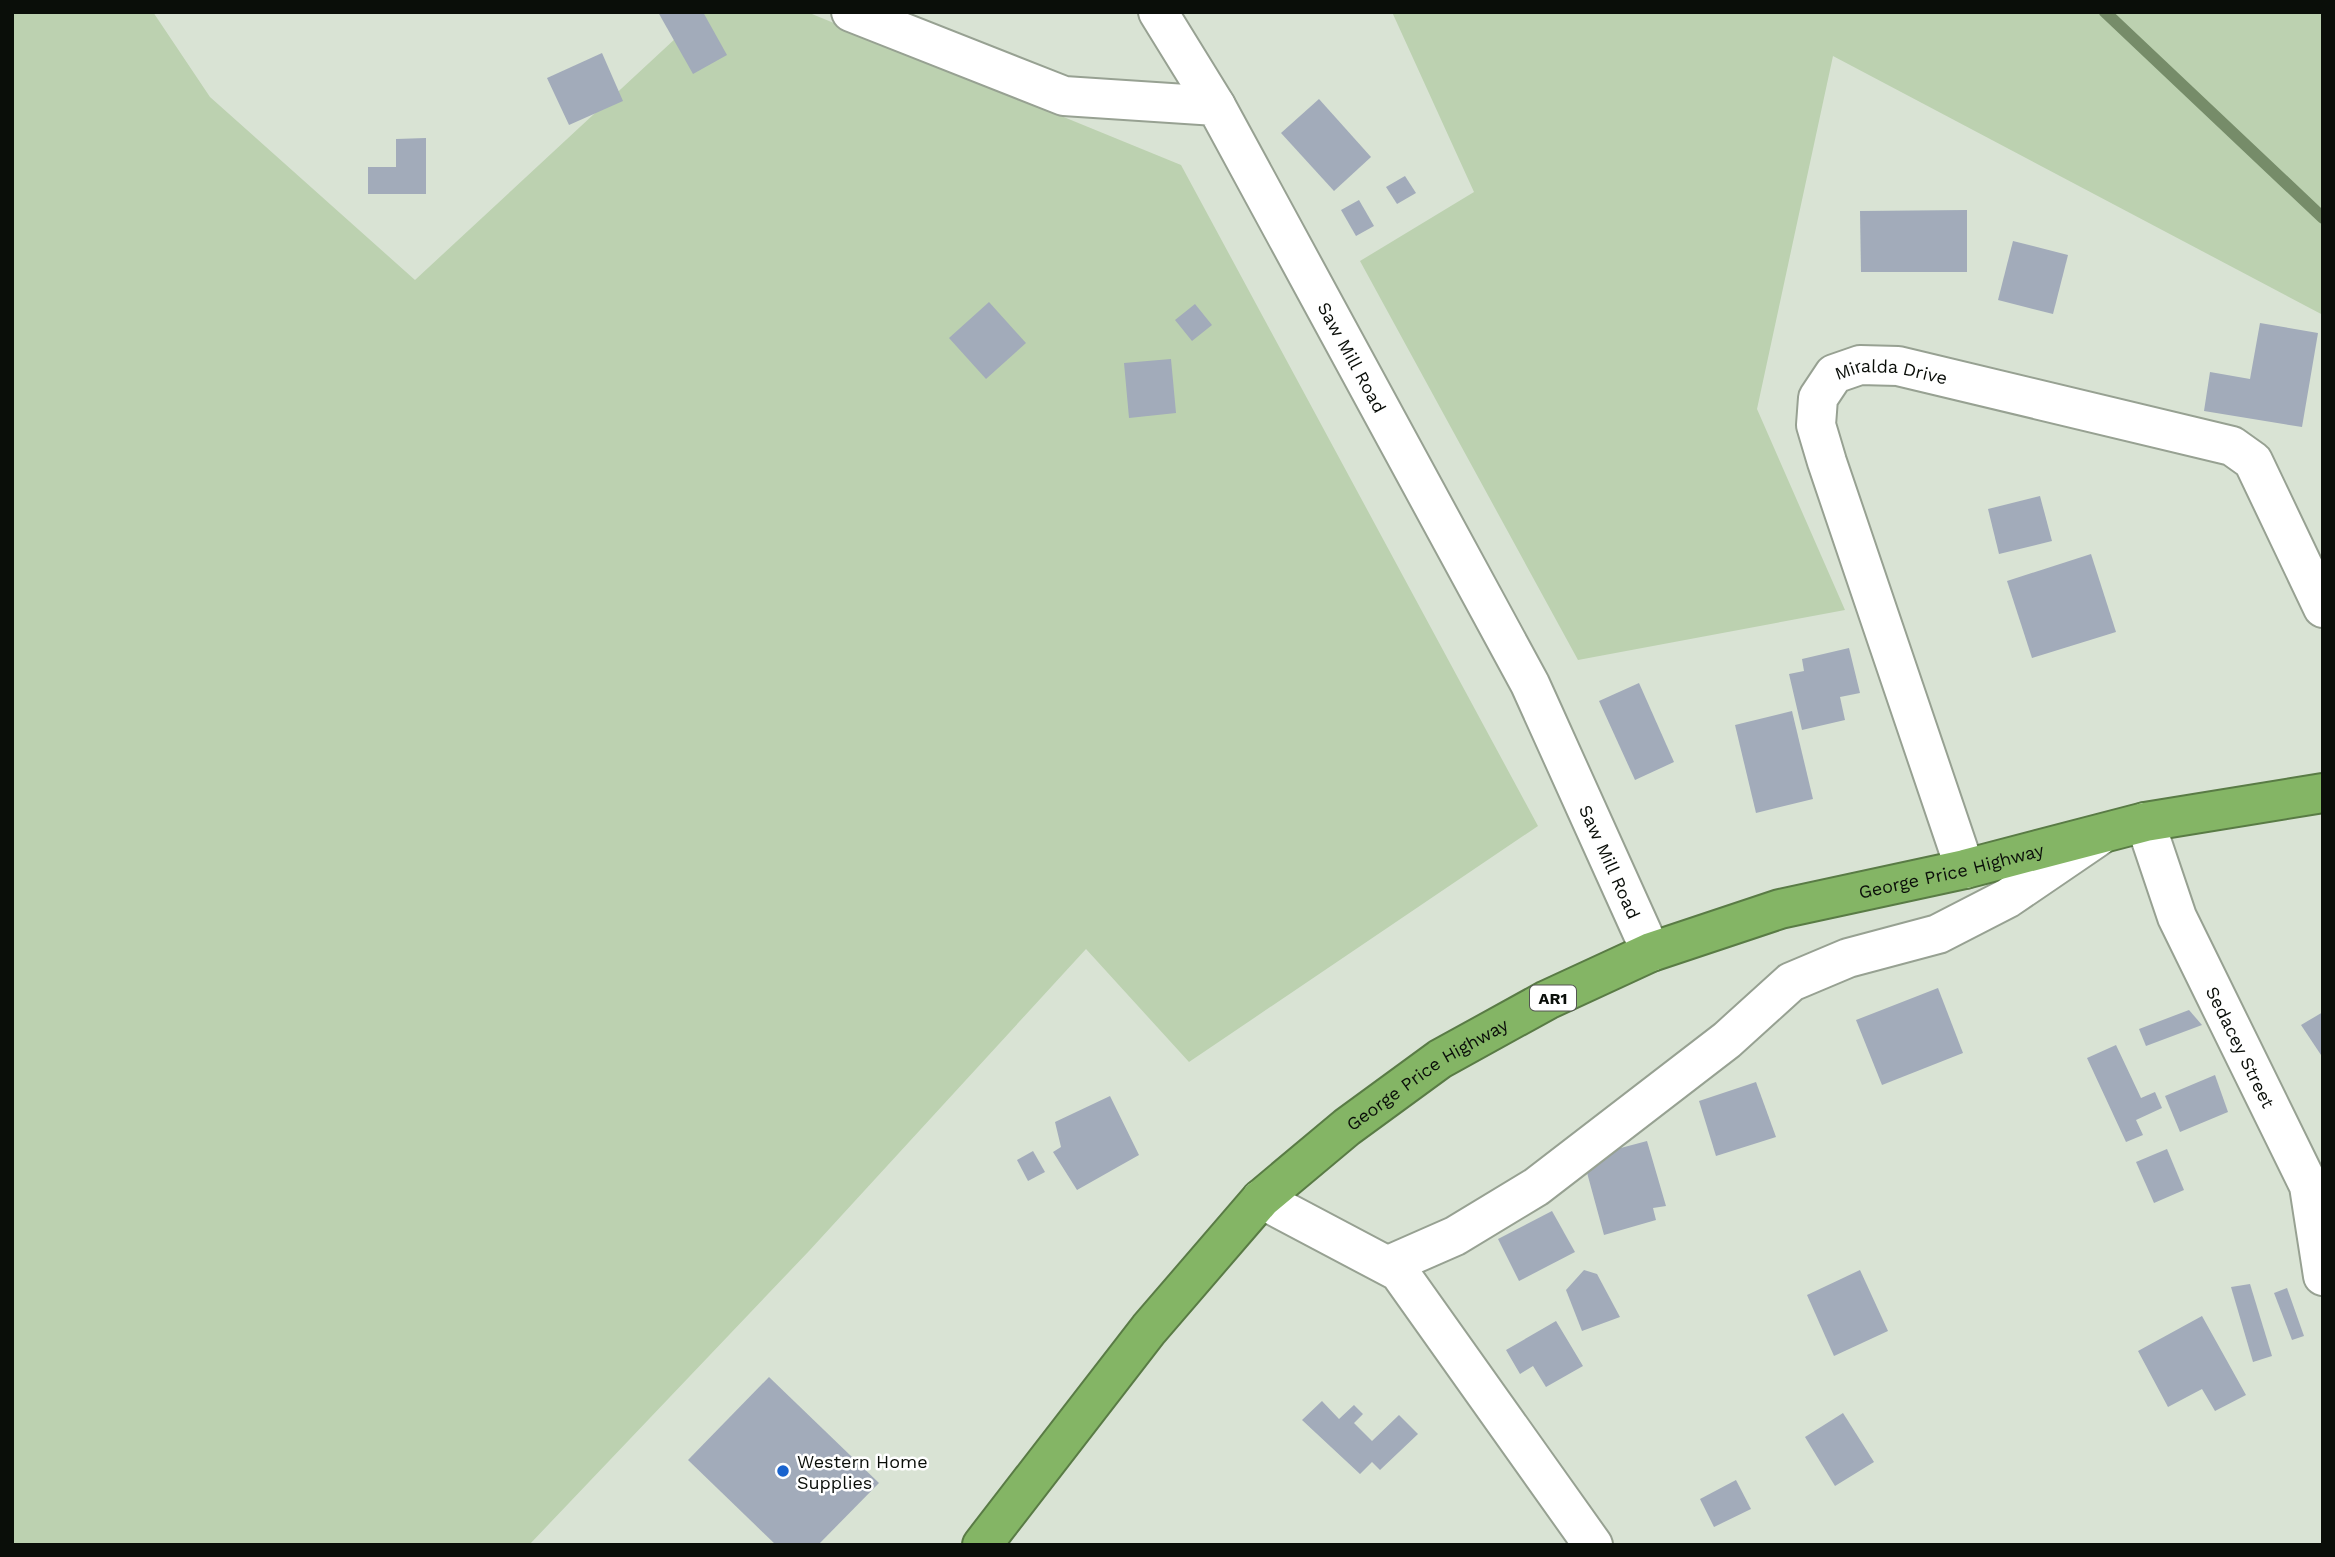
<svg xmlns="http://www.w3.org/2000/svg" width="2335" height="1557" viewBox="0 0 2335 1557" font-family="'Work Sans',sans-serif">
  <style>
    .green { fill: #bcd1b0 }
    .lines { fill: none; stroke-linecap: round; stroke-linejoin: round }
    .stream { stroke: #768c69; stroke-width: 12 }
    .building { fill: #a2abba }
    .street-casing { stroke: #97a192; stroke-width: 42 }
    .highway-casing { stroke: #597b45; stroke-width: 42 }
    .street { stroke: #fff; stroke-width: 38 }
    .highway { stroke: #84b565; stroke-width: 38 }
    .poi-dot { fill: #1963ce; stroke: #fff; stroke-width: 2.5 }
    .labels { text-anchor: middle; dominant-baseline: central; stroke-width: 5; stroke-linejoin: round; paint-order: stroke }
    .shield { fill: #fff; stroke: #545653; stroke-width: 2 }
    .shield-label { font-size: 16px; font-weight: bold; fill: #0a0e09 }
    .street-label { font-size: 18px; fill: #0a0e09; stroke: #fff }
    .poi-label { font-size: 18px; fill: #0a0e09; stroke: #fff; text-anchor: start }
  </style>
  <rect width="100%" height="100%" fill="#d9e3d4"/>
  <g class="green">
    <polygon points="12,12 153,12 210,97 415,280 704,12 807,12 1181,165 1538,826 1189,1062 1086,949 809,1251 529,1545 12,1545"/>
    <polygon points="1392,12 2323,12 2323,315 1833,56 1757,409 1845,610 1578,660 1360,261 1474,192"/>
  </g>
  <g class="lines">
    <polyline class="stream" points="2105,12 2323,218"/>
  </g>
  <g class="building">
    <polygon points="658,12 703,12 727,55 693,74"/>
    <polygon points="602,53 623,101 569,125 547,78"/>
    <polygon points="1319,99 1371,157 1334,191 1281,133"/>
    <polygon points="426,138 426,194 368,194 368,167 396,167 396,139"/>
    <polygon points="1405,176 1416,193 1397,204 1386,187"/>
    <polygon points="1359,200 1374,226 1356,236 1341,210"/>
    <polygon points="1967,210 1967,272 1861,272 1860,211"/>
    <polygon points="2013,241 2068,255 2053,314 1998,300"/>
    <polygon points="989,302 1026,343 986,379 949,338"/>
    <polygon points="1195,304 1212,325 1192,341 1175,320"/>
    <polygon points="2260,323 2318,333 2302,427 2204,411 2210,372 2250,379"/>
    <polygon points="1171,359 1176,413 1129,418 1124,363"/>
    <polygon points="2040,496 2052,541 1999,554 1988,509"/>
    <polygon points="2091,554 2116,632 2032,658 2007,581"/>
    <polygon points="1849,648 1860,693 1840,697 1845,720 1802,730 1789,674 1804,671 1802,659"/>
    <polygon points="1639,683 1674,762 1635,780 1599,701"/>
    <polygon points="1792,711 1813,799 1756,813 1735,725"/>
    <polygon points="1938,988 1963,1053 1882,1085 1856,1020"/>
    <polygon points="2189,1010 2202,1025 2146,1046 2139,1029"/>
    <polygon points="2323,1012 2323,1058 2301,1025"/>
    <polygon points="2116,1045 2141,1098 2155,1092 2162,1108 2136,1120 2143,1135 2126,1142 2087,1058"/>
    <polygon points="2215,1075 2228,1112 2180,1132 2165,1096"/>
    <polygon points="1756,1082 1776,1137 1716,1156 1699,1101"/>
    <polygon points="1110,1096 1139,1155 1077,1190 1053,1152 1061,1147 1055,1122"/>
    <polygon points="1647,1141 1666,1206 1653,1208 1656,1220 1604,1235 1583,1158"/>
    <polygon points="2167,1149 2184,1190 2154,1203 2136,1162"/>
    <polygon points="1033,1151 1045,1172 1028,1181 1017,1160"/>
    <polygon points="1552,1211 1575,1252 1519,1281 1498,1239"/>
    <polygon points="1584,1270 1597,1274 1620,1317 1582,1331 1566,1290"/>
    <polygon points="1860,1270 1888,1331 1834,1356 1807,1295"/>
    <polygon points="2250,1284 2272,1356 2253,1362 2231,1287"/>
    <polygon points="2287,1288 2304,1336 2292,1340 2274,1293"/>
    <polygon points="2202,1316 2246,1395 2215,1411 2202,1389 2168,1407 2138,1351"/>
    <polygon points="1556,1321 1583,1366 1546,1387 1533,1366 1520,1374 1506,1350"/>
    <polygon points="769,1377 879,1483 818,1545 776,1545 688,1460"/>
    <polygon points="1322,1401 1339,1419 1354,1405 1363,1414 1354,1423 1372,1441 1399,1415 1418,1434 1380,1470 1372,1462 1360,1474 1302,1420"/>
    <polygon points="1843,1413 1874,1462 1835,1486 1805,1437"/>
    <polygon points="1736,1480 1751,1509 1714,1527 1700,1499"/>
  </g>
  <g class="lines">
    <defs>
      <g id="street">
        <path id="s1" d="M851 12 1064 96 1216 106 1530 684 1651 952"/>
        <polyline points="1158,12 1216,106"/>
        <path id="s2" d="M2145 822 2177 917 2309 1186 2323 1276"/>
        <path id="s3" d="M1965 869 1827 462 1816 425 1818 398 1834 374 1860 365 1898 366 2232 446 2253 461 2323 608"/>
        <polyline points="1261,1199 1399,1272 1593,1545"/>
        <polyline points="1389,1265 1455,1236 1536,1187 1727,1040 1791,982 1848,958 1938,934 2008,898 2099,836"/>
      </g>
      <g id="highway">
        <path id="s4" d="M982 1545 1149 1329 1261 1199 1347 1127 1440 1059 1547 1000 1651 952 1780 909 1965 869 2145 822 2323 793"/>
      </g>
    </defs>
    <use href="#street" class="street-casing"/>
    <use href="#highway" class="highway-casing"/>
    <use href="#street" class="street"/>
    <use href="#highway" class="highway"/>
  </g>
  <circle class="poi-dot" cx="783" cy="1471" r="7"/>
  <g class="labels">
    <rect class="shield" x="1530" y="985.5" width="46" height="25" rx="5"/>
    <g class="shield-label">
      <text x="1553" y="998">AR1</text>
    </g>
    <g class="street-label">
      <text stroke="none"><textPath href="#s1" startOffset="667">Saw Mill Road</textPath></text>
      <text stroke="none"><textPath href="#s3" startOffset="583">Miralda Drive</textPath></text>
      <text stroke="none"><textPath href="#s1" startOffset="1234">Saw Mill Road</textPath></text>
      <text stroke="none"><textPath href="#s4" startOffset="1220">George Price Highway</textPath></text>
      <text stroke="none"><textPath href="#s2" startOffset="245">Sedacey Street</textPath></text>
      <text stroke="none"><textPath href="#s4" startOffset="653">George Price Highway</textPath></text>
    </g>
    <g class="poi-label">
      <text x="797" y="1461">Western Home<tspan x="797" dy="21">Supplies</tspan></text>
    </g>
  </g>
  <rect width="2335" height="1557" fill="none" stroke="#0a0e09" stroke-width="28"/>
</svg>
